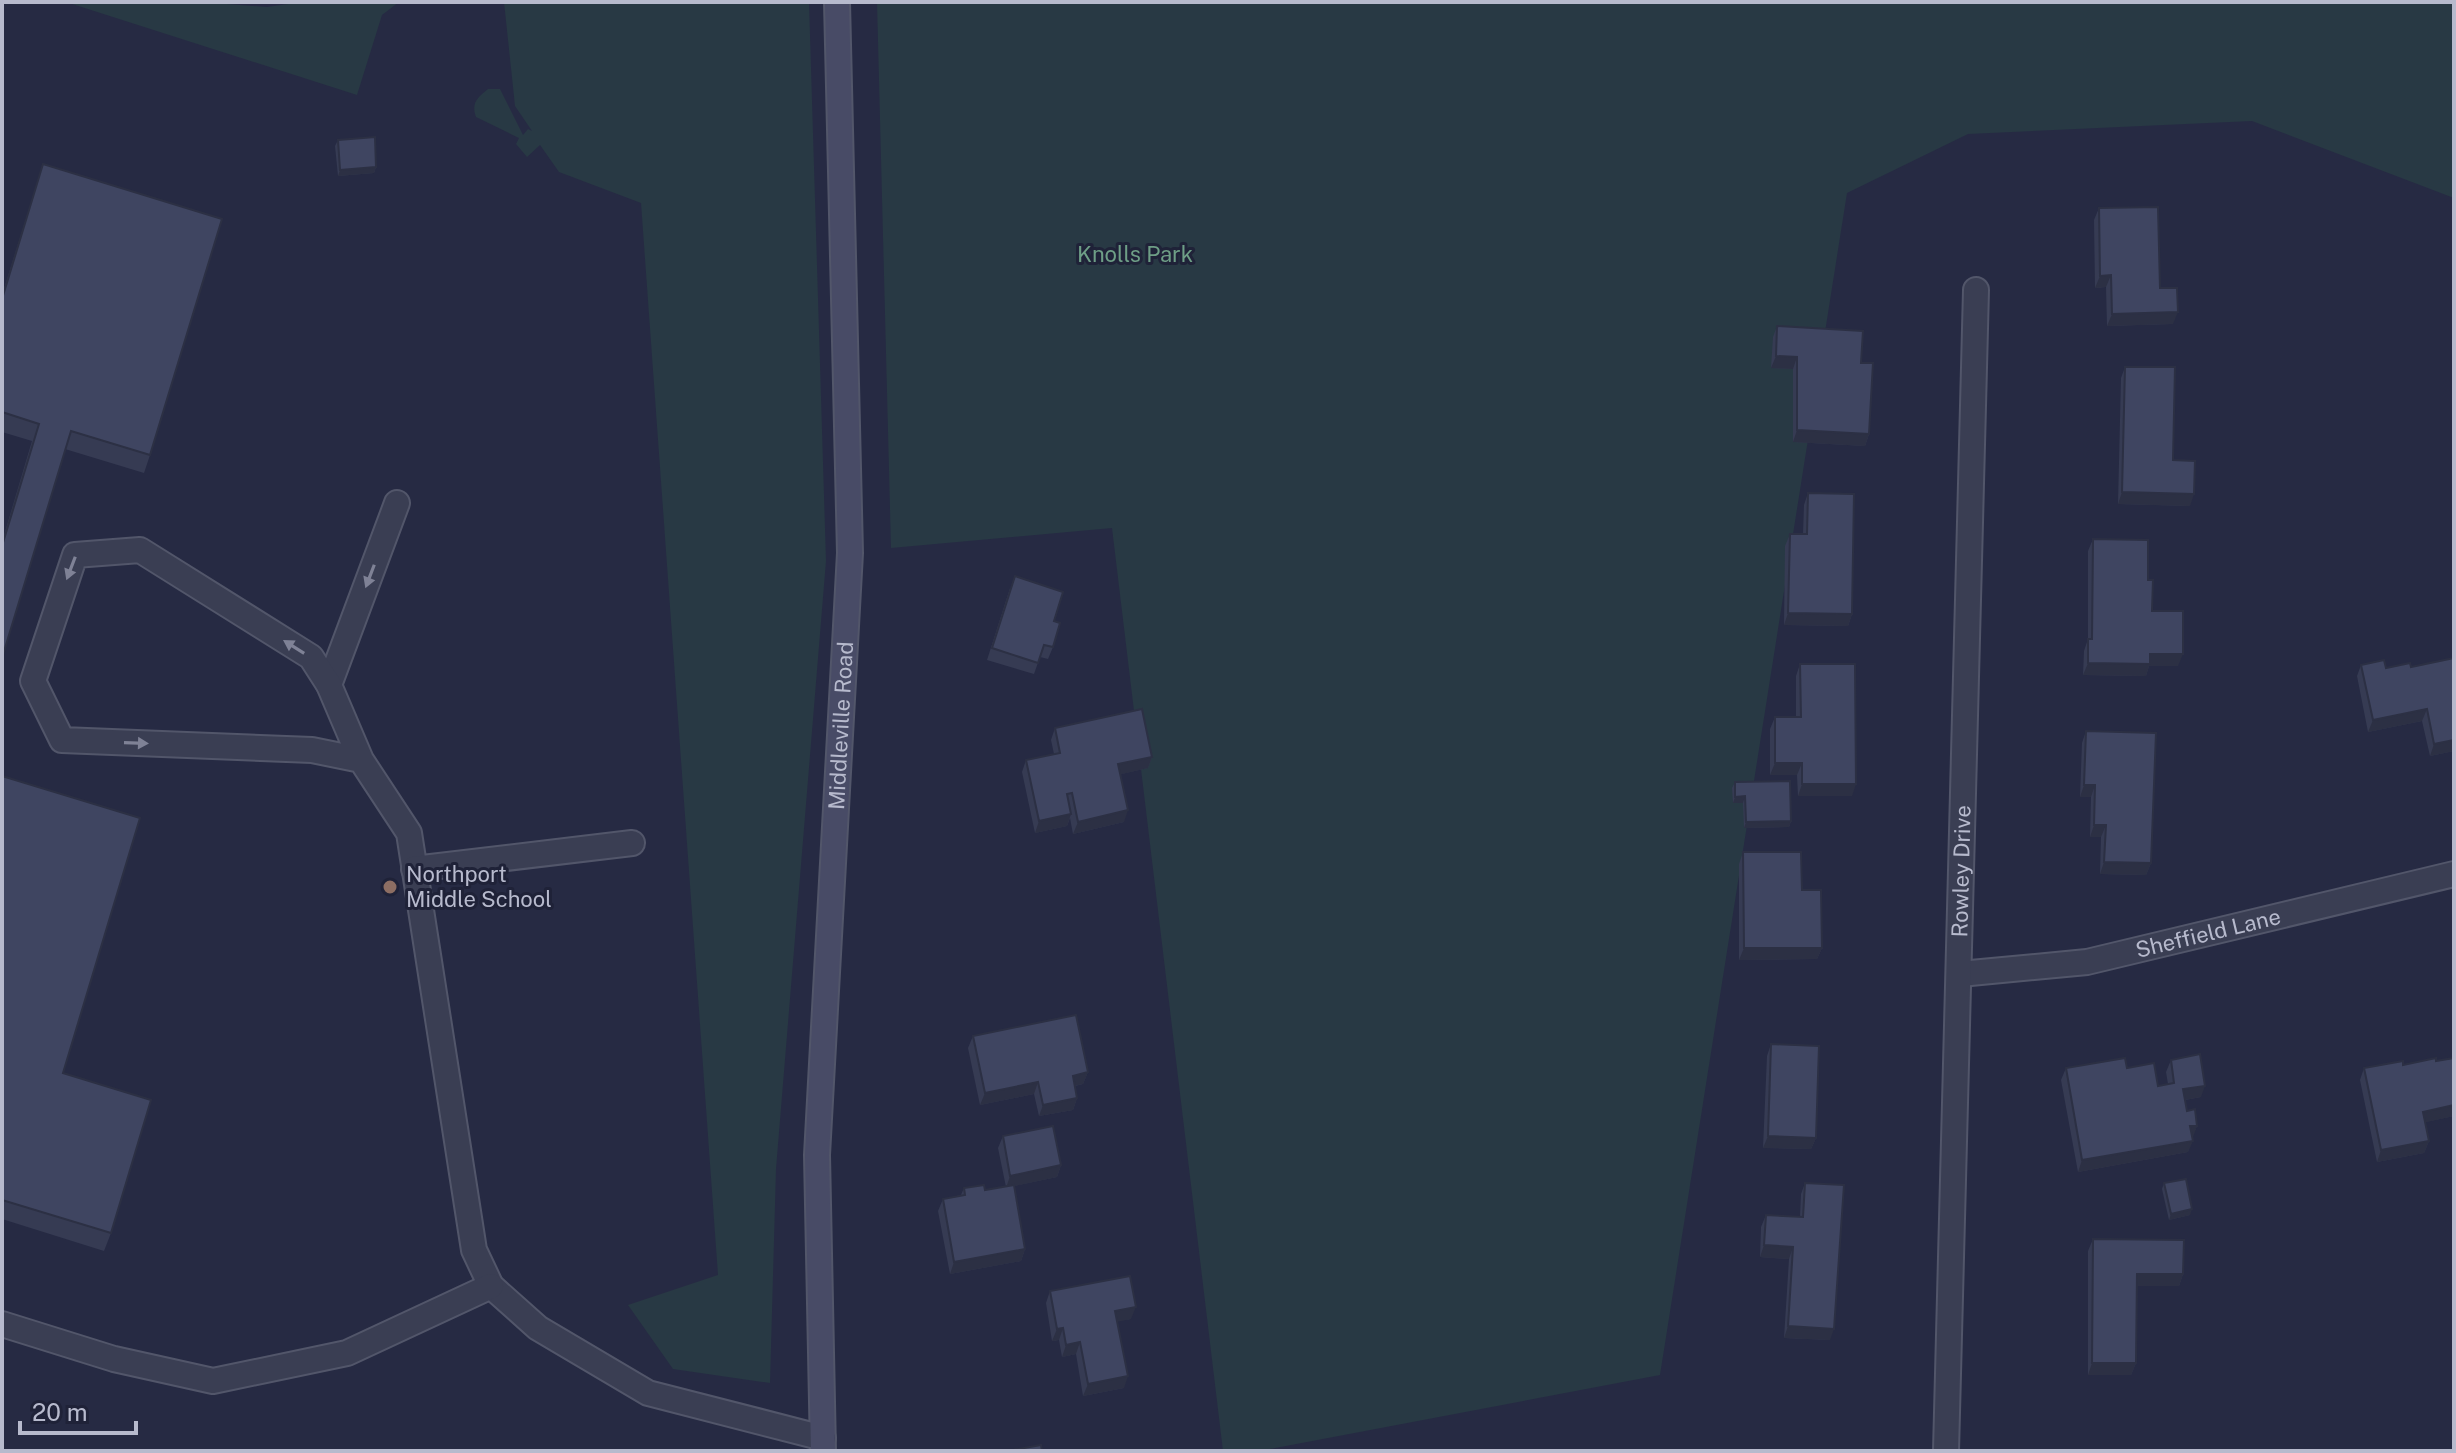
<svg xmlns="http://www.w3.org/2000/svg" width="2456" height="1453" viewBox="0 0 2456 1453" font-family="'Public Sans',sans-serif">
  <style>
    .green { fill: #283944 }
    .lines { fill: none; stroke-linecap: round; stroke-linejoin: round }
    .lane-casing { stroke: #52566a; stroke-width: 28 }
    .street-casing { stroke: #52566a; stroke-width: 28 }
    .secondary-casing { stroke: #52566a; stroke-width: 28 }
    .lane { stroke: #3a3e53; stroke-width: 24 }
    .street { stroke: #3a3e53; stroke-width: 24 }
    .secondary { stroke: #484b66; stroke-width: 24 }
    .wall { fill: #363b53 }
    .shaded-wall { fill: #2c3044 }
    .building { fill: #3f4561; stroke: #2c3044; stroke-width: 2 }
    .oneway { fill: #7f8296 }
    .education-dot { fill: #8d6e63; stroke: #1f2238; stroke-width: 3 }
    .labels { text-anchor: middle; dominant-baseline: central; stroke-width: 6; stroke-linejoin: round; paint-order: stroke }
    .park-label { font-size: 22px; fill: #6e9e86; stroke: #1f2238 }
    .street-label { font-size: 22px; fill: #b7bacd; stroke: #1f2238 }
    .poi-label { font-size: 22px; fill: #b7bacd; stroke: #1f2238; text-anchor: start }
  </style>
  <rect width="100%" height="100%" fill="#262a43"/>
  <g class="green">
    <polygon points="66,2 201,2 267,7 302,2 399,2 382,15 357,95"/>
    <path d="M504 2H809L826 561 776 1169 770 1383 673 1369 628 1305 718 1275 641 203 559 172 540 145 527 157 516 144 519 138 476 117C471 103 477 98 488 89H500L523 135 528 129 532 131 515 106Z"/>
    <polygon points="877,2 2454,2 2454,198 2252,121 1968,134 1847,193 1660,1375 1259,1451 1223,1451 1112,528 891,548"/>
  </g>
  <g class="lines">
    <defs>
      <g id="lane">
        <polyline points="329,685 397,503"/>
        <polyline points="361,760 312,750 62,740 33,681 75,555 140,550 311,657 329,685 361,760 409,833 474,1250 491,1286 538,1328 648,1393 823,1438"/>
        <polyline points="414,869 632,843"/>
        <polyline points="2,1324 114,1359 213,1381 347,1353 491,1286"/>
      </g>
      <g id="street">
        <path id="s1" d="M1960 974 2087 962 2454 874"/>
        <path id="s2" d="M1946 1451 1976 290"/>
      </g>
      <g id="secondary">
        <path id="s3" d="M823 1451 817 1155 850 553 837 2"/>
      </g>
    </defs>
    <use href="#lane" class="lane-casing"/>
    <use href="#street" class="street-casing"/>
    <use href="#secondary" class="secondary-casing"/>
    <use href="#lane" class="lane"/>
    <use href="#street" class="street"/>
    <use href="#secondary" class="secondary"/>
  </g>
  <g class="wall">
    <polygon points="338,140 376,167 374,173 338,176 335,146"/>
    <polygon points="43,164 150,455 144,473 65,449 2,658 2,542 32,441 2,432 2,295"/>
    <polygon points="2099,208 2160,288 2173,324 2107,326 2106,287 2095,288 2094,220"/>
    <polygon points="1777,326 1861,363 1869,434 1865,446 1793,442 1793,369 1771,368 1773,337"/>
    <polygon points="2125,367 2173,460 2190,506 2118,504 2121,378"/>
    <polygon points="1808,493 1852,614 1848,626 1784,625 1785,546 1790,534 1803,534 1804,505"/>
    <polygon points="2093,539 2148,580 2152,611 2178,666 2149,666 2146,676 2083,675 2084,651 2088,639 2088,551"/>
    <polygon points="1010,588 1054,621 1053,647 1048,659 1040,657 1034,674 987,660"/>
    <polygon points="2454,658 2454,751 2430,756 2422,721 2368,732 2357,676 2361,665 2386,668 2411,667"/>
    <polygon points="1800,664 1852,796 1798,796 1797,775 1770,775 1770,729 1775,717 1796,717 1796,676"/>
    <polygon points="1055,728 1152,757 1148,768 1121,774 1124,822 1073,834 1070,818 1067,826 1035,833 1022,772 1026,760 1054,754 1051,740"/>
    <polygon points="2086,731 2151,863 2146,875 2100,874 2101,837 2090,837 2091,797 2080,797 2082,743"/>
    <polygon points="2,776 63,1073 111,1233 104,1251 2,1219"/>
    <polygon points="1735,782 1791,821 1789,827 1744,828 1743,803 1733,803 1732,788"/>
    <polygon points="1743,852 1802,890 1822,948 1817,959 1739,960 1739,864"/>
    <polygon points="973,1036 1088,1072 1083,1084 1075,1086 1077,1098 1073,1110 1039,1116 1034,1094 980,1105 968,1048"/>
    <polygon points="1771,1044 1816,1138 1811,1149 1763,1148 1767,1056"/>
    <polygon points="2171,1060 2201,1097 2185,1100 2187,1111 2197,1126 2192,1137 2188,1152 2078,1172 2061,1080 2066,1068 2127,1068 2158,1086 2168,1084 2166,1072"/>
    <polygon points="2436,1061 2454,1116 2425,1122 2429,1141 2424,1153 2377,1162 2360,1080 2364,1068"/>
    <polygon points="1003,1136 1061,1165 1057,1177 1014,1186 1025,1249 1021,1261 950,1274 938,1211 943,1199 961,1195 964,1188 985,1190 1006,1187 998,1148"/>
    <polygon points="1805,1183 1830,1340 1784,1338 1789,1259 1760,1257 1761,1227 1766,1215 1800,1217 1801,1194"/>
    <polygon points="2164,1183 2190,1215 2169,1220 2162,1189"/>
    <polygon points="2093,1239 2183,1274 2179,1286 2136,1286 2136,1363 2131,1375 2088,1375 2088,1251"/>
    <polygon points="1050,1291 1131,1319 1117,1321 1124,1388 1083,1396 1076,1354 1062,1357 1059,1340 1052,1341 1046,1303"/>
  </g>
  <g class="shaded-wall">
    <polygon points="376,167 374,173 338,176 340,170"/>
    <polygon points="2111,275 2106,287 2095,288 2100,276"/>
    <polygon points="2178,312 2173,324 2107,326 2112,314"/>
    <polygon points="1776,356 1797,357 1793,369 1771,368"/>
    <polygon points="1797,430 1869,434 1865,446 1793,442"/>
    <polygon points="2122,492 2194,494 2190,506 2118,504"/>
    <polygon points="1788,613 1852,614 1848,626 1784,625"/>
    <polygon points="2150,654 2183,654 2178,666 2149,666 2146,676 2083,675 2088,663"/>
    <polygon points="2427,709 2422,721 2368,732 2373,720"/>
    <polygon points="2454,740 2454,751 2430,756 2434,744"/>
    <polygon points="1152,757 1148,768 1114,776 1118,764"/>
    <polygon points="1775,763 1802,763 1797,775 1770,775"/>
    <polygon points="1802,784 1856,784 1852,796 1798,796"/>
    <polygon points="2084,785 2095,785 2091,797 2080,797"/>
    <polygon points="1745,796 1743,803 1733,803 1735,797"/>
    <polygon points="1128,810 1124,822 1073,834 1078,822"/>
    <polygon points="1071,814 1067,826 1035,833 1039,821"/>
    <polygon points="1791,821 1789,827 1744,828 1746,822"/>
    <polygon points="2094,825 2106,825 2101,837 2090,837"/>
    <polygon points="2104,862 2151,863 2146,875 2100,874"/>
    <polygon points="1744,948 1822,948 1817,959 1739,960"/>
    <polygon points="1088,1072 1083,1084 1068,1087 1073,1076"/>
    <polygon points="1038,1082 1034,1094 980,1105 985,1093"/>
    <polygon points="2205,1086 2201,1097 2179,1101 2183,1089"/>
    <polygon points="1077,1098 1073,1110 1039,1116 1043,1105"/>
    <polygon points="2454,1105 2454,1116 2418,1124 2423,1112"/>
    <polygon points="2190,1126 2197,1126 2193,1137 2186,1138"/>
    <polygon points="1768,1136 1816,1138 1811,1149 1763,1148"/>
    <polygon points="2193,1141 2188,1152 2078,1172 2082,1160"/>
    <polygon points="2429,1141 2424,1153 2377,1162 2381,1150"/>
    <polygon points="1061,1165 1057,1177 1006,1188 1010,1176"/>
    <polygon points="2192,1209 2190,1215 2169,1220 2171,1214"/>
    <polygon points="1764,1245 1793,1247 1789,1259 1760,1257"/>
    <polygon points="1025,1249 1021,1261 950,1274 954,1262"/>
    <polygon points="2137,1274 2183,1274 2179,1286 2132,1286"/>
    <polygon points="1136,1307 1131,1319 1111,1323 1115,1311"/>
    <polygon points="1788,1326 1834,1329 1830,1340 1784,1338"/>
    <polygon points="1063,1328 1059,1340 1052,1341 1057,1329"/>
    <polygon points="1080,1342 1076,1354 1062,1357 1066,1345"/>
    <polygon points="2092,1363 2136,1363 2131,1375 2088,1375"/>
    <polygon points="1128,1376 1124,1388 1083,1396 1088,1384"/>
  </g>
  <g class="building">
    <polygon points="375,137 376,167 340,170 338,140"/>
    <polygon points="43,164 222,219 150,455 71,431 2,658 2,546 39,424 2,412 2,299"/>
    <polygon points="2158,207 2160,288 2177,288 2178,312 2112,314 2111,275 2100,276 2099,208"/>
    <polygon points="1777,326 1863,331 1861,363 1873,363 1869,434 1797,430 1797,357 1776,356"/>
    <polygon points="2125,367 2175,367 2173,460 2195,461 2194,494 2122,492"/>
    <polygon points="1808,493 1854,494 1852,614 1788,613 1790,534 1807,534"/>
    <polygon points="2093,539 2148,540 2148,580 2153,580 2152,611 2183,611 2183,654 2150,654 2150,664 2088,663 2088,639 2092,639"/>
    <polygon points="1015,576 1063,592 1054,621 1060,623 1053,647 1044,645 1038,663 992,648"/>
    <polygon points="2454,658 2454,740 2434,744 2427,709 2373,720 2361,665 2384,660 2386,668 2410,663 2411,667"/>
    <polygon points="1800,664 1855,664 1856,784 1802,784 1802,763 1775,763 1775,717 1801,717"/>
    <polygon points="1142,709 1152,757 1118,764 1128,810 1078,822 1072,793 1067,794 1071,814 1039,821 1026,760 1060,753 1055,728"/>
    <polygon points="2086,731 2156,733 2151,863 2104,862 2106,825 2094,825 2095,785 2084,785"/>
    <polygon points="2,776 140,818 63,1073 151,1100 111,1233 2,1200"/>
    <polygon points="1790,781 1791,821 1746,822 1745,796 1735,797 1735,782"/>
    <polygon points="1743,852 1801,852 1802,890 1821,890 1822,948 1744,948"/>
    <polygon points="1076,1015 1088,1072 1073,1076 1077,1098 1043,1105 1038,1082 985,1093 973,1036"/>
    <polygon points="1771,1044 1819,1046 1816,1138 1768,1136"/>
    <polygon points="2200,1054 2205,1086 2183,1089 2187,1111 2195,1109 2197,1126 2190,1126 2193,1141 2082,1160 2066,1068 2125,1058 2127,1068 2154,1063 2158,1086 2174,1083 2171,1060"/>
    <polygon points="2436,1058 2436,1061 2454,1058 2454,1105 2423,1112 2429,1141 2381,1150 2364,1068 2403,1061 2403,1065"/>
    <polygon points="1053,1126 1061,1165 1010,1176 1003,1136"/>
    <polygon points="2186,1179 2192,1209 2171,1214 2164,1183"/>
    <polygon points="1805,1183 1844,1185 1834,1329 1788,1326 1793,1247 1764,1245 1766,1215 1803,1217"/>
    <polygon points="984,1185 985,1190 1014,1185 1025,1249 954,1262 943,1199 965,1195 964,1188"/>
    <polygon points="2093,1239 2184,1240 2183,1274 2137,1274 2136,1363 2092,1363"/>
    <polygon points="1130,1276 1136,1307 1115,1311 1128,1376 1088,1384 1080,1342 1066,1345 1063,1328 1057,1329 1050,1291"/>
    <polygon points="1041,1445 1042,1451 1007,1451"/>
  </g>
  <defs><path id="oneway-solid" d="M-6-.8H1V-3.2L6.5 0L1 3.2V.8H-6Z" transform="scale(2)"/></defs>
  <g class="oneway">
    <use href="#oneway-solid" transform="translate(71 568) rotate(111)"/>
    <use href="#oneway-solid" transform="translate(370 576) rotate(111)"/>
    <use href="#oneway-solid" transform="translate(294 647) rotate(-148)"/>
    <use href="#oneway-solid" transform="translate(136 743) rotate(2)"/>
  </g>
  <circle class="education-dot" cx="390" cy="887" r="8"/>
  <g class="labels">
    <g class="park-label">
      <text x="1135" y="254">Knolls Park</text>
    </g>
    <g class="street-label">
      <text stroke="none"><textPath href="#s3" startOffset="726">Middleville Road</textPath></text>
      <text stroke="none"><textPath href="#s2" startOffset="580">Rowley Drive</textPath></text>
      <text stroke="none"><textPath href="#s1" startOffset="252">Sheffield Lane</textPath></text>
    </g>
    <g class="poi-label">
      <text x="406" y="874">Northport<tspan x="406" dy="25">Middle School</tspan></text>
    </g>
  </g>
  <rect width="2456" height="1453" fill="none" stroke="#b7bacd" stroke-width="8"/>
  <path d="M20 1421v12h116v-12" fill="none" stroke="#b7bacd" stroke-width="4"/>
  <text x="32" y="1421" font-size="24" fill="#b7bacd" stroke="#1f2238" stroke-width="6" paint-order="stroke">20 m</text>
</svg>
